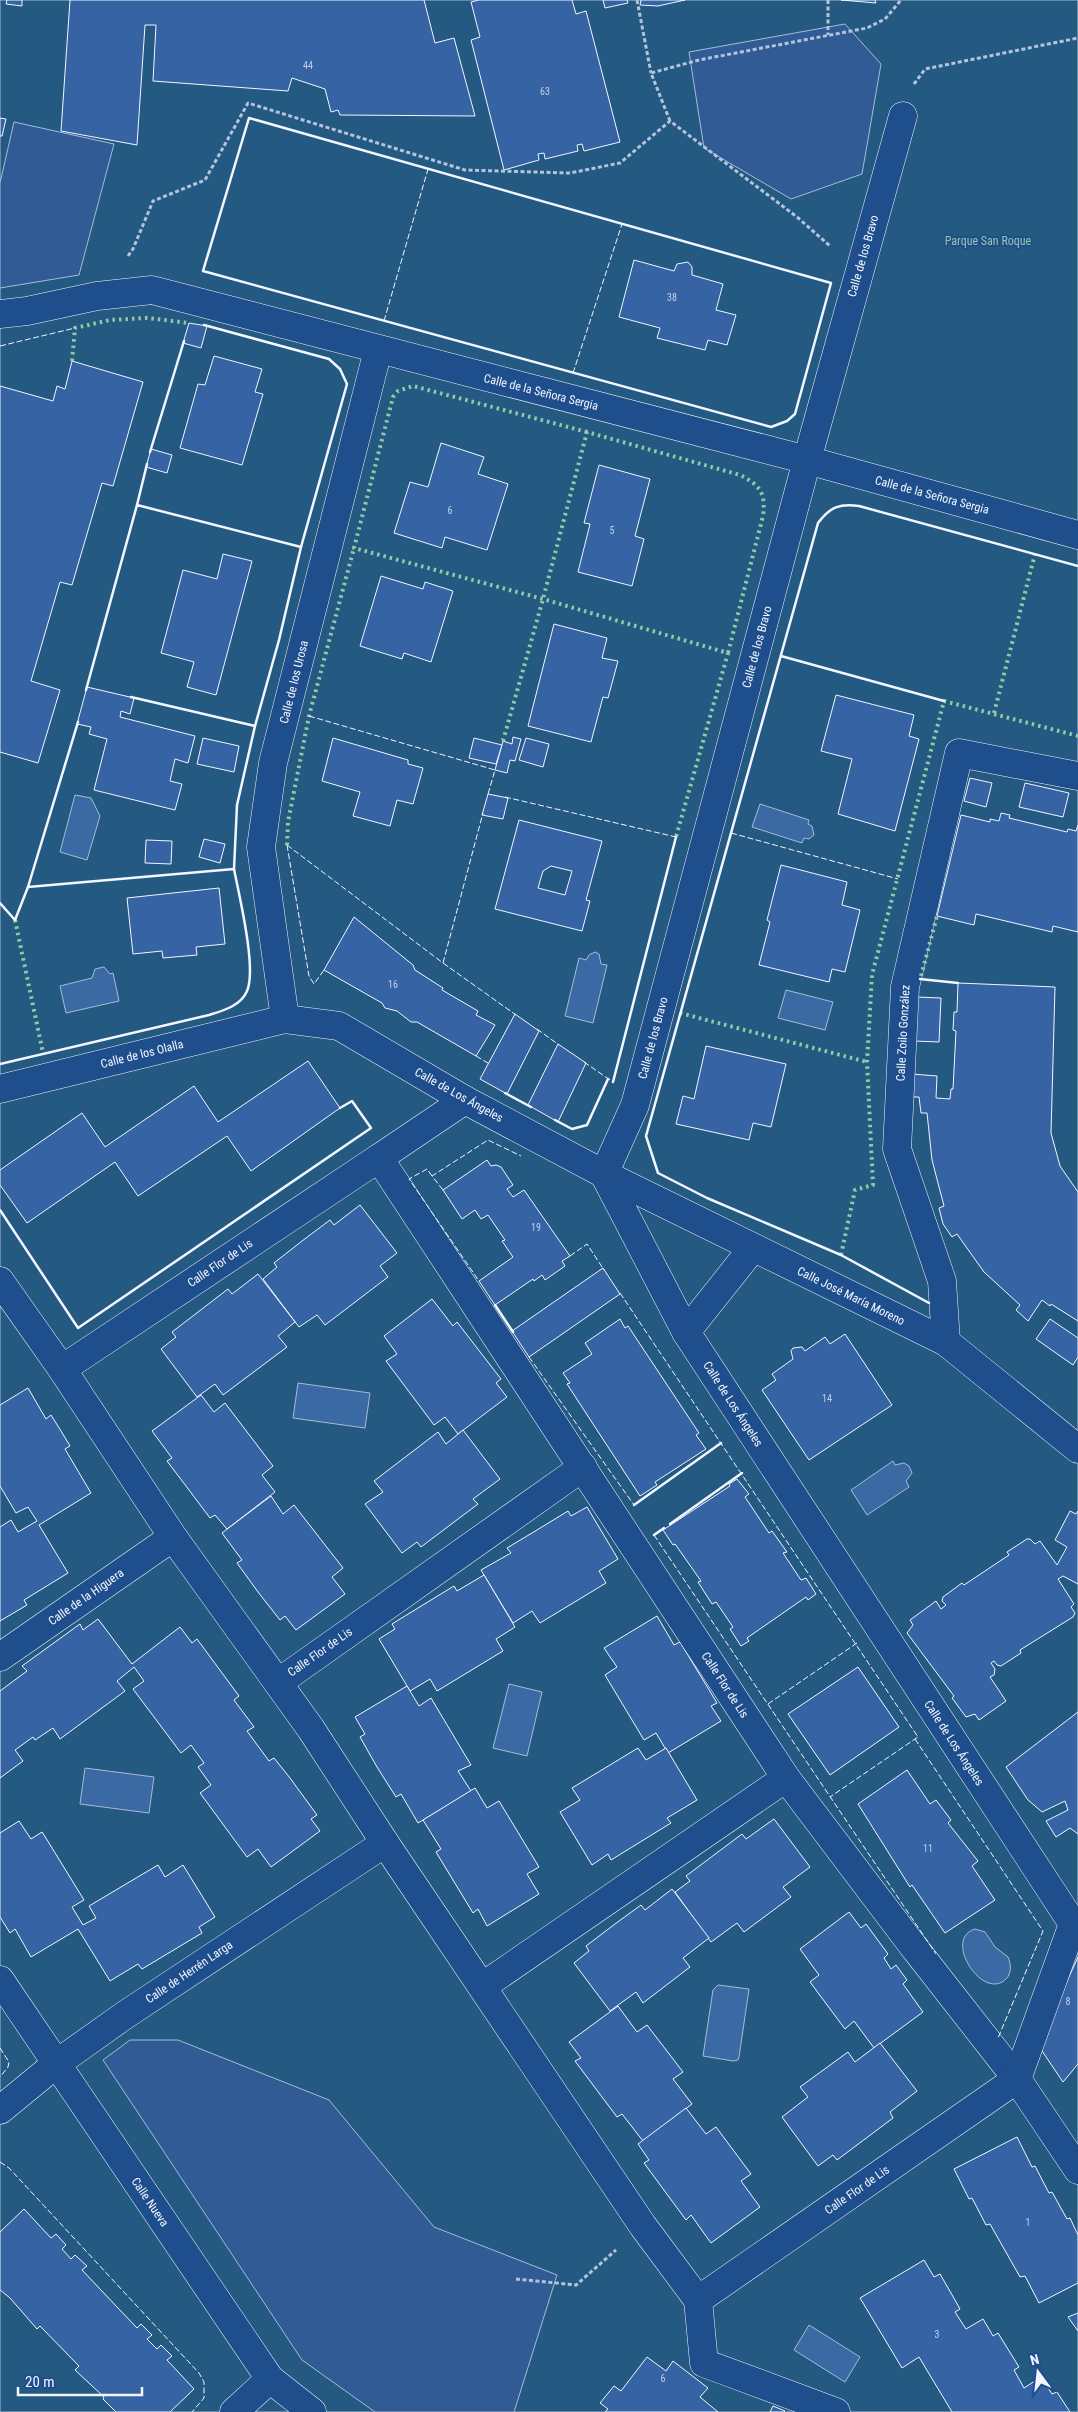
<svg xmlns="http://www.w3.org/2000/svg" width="1078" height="2412" viewBox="0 0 1078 2412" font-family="'Roboto Condensed',sans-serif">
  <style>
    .green { fill: #245a82; stroke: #a8bbd7 }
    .parking { fill: #305b95; stroke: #a8bbd7 }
    .water { fill: #3b69a3; stroke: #a8bbd7 }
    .building { fill: #3563a3; stroke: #f2f6ff; fill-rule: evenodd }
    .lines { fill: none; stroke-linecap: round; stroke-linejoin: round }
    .pedestrian-casing { stroke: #f2f6ff; stroke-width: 29 }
    .minor-casing { stroke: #f2f6ff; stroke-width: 29 }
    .path { stroke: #b3c4dc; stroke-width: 3; stroke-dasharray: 4 2.5; stroke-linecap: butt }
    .pedestrian { stroke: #1f4e8c; stroke-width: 28 }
    .minor { stroke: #1f4e8c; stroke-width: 28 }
    .hedge { stroke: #97c8a6; stroke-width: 4; stroke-dasharray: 2.5 4; stroke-linecap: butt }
    .fence { stroke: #f2f6ff; stroke-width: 1; stroke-dasharray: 6 2.5; stroke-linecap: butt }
    .wall { stroke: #f2f6ff; stroke-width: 2.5 }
    .labels { text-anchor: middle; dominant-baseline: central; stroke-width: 4; stroke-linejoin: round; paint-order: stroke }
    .number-label { font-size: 10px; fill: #c3d1e8 }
    .park-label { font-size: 12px; fill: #97c8a6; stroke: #1f4e8c }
    .street-label { font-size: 12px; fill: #f2f6ff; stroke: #1f4e8c }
  </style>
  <rect width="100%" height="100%" fill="#1f4e8c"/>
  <rect class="green" x="0" y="0" width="1078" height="2412"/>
  <g class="parking">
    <polygon points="845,24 881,64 862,174 791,199 704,148 689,52"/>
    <polygon points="14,122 114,144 79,275 0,288 0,183"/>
    <polygon points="130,2040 178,2040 329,2100 434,2227 557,2275 514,2412 375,2412 302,2360 103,2060"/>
  </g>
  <g class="water">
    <polygon points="75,795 91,798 100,816 87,860 60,852"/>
    <polygon points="760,804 809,820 808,824 812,826 814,835 809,839 804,838 802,843 752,827"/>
    <polygon points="595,952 599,954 601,964 607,965 593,1023 565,1016 579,958 586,960 589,955"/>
    <polygon points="104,967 110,974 113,973 119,1001 66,1013 60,986 92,978 95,969"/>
    <polygon points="786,990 833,1002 825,1030 778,1018"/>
    <polygon points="298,1383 370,1393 365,1428 293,1418"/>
    <polygon points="893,1461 895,1465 904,1463 909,1466 912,1473 906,1481 909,1487 867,1515 851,1490"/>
    <polygon points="509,1684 542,1692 527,1756 493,1748"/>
    <polygon points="85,1768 154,1777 149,1813 80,1804"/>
    <path d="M975 1929 985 1932 995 1947 1008 1957C1011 1964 1012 1973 1006 1979 983 2002 942 1939 975 1929Z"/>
    <polygon points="718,1985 749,1989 739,2057 738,2060 733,2061 703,2056 713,1990"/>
    <polygon points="809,2325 860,2357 845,2382 794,2350"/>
  </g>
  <g class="building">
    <polygon points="7,0 22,0 22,6 6,4"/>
    <polygon points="70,0 424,0 435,43 454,38 475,116 340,115 338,110 331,112 325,89 292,78 288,91 153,81 156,25 145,25 137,145 61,131"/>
    <polygon points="479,0 572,0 576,14 586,11 620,142 584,151 582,144 577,145 578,151 545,159 544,153 538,154 539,160 504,170 471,40 480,37 471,2"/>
    <polygon points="603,0 627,0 628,3 605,8"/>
    <polygon points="641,0 685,0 658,6 640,5"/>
    <polygon points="841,0 875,0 876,3"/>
    <polygon points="0,118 6,119 2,136 0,136"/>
    <polygon points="634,260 674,271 677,264 688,262 692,267 692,275 723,284 716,310 736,315 727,345 708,340 705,350 657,338 660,328 619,317"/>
    <polygon points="189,323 207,326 201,348 183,343"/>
    <polygon points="214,356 262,369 255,392 263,394 242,465 180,448 198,384 205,385"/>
    <polygon points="72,361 143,382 113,486 102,483 72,585 60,582 31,681 60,690 38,763 0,752 0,386 53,401 57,386 65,389"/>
    <polygon points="441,443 484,457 478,474 508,484 487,550 445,537 442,548 394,533 410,482 428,487"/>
    <polygon points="151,449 172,455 167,473 146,467"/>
    <polygon points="599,465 650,479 635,536 644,539 632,586 578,572 590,524 584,523"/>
    <polygon points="223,554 252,561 216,695 187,687 194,662 161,653 183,570 217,579"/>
    <polygon points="381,576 423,589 425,582 453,591 431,662 404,653 402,659 360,646"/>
    <polygon points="554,624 607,638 602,658 618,661 608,698 603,697 591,742 528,726"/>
    <polygon points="87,687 134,698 130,714 121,711 120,717 195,736 188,763 175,759 170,781 182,784 175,810 94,790 107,739 89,734 91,727 77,724"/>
    <polygon points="836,695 914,715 909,736 919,739 895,831 838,814 852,759 821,751"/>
    <polygon points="513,737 521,739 515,761 510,760 507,773 495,770 503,741 512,744"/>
    <polygon points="203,738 239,746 234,772 197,764"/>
    <polygon points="333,738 408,760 408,764 423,768 413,804 397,800 390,826 353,816 360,792 322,781"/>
    <polygon points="474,738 502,745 496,764 469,758"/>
    <polygon points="526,738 549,744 543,767 519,760"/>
    <polygon points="970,778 992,783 986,807 964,801"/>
    <polygon points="1025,783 1069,793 1063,817 1019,807"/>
    <polygon points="488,794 508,798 503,819 482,815"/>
    <polygon points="1001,813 1010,815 1009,818 1067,832 1068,829 1076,831 1078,825 1078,932 1053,926 1052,932 976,914 974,925 937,916 961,815 990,822 990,819 999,821"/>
    <path d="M519 820 602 841 586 900 590 901 582 931 495 909ZM551 866 572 871 565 895 538 888 543 871Z"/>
    <polygon points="204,839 225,844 220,863 199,857"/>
    <polygon points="146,840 172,841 171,864 145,863"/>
    <polygon points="781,865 847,882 842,905 860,910 845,972 832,969 829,982 759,965 770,922 767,920"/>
    <polygon points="219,888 225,944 196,947 197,955 163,958 162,951 133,954 127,898"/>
    <polygon points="354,917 413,965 415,970 443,988 442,990 478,1011 476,1015 495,1025 476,1056 417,1022 411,1022 397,1011 385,1008 382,1003 324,970"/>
    <polygon points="958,983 1055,987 1051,1133 1060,1166 1078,1192 1078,1321 1051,1304 1050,1306 1042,1300 1028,1321 1016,1310 1020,1305 984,1272 957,1234 952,1237 943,1224 939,1208 944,1206 932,1160 927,1113 921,1113 919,1097 911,1097 912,1074 937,1076 936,1098 950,1099 951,1089 953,1089 956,1031 953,1030 954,1012 957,1012"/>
    <polygon points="916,997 941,998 939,1042 914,1041"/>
    <polygon points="515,1014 539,1031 507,1094 480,1079"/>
    <polygon points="558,1044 586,1063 558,1122 528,1105"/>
    <polygon points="706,1046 786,1064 771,1127 753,1123 749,1140 676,1124 683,1096 694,1099"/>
    <polygon points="308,1061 340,1108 251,1171 227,1136 138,1196 115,1162 27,1223 0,1185 0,1170 82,1113 105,1147 194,1086 218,1122"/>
    <polygon points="487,1160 491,1166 496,1165 501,1167 513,1185 507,1189 513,1197 524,1190 570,1256 562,1261 565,1266 545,1280 542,1275 534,1281 533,1279 495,1305 479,1281 513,1257 502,1241 505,1240 488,1215 481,1219 475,1210 462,1219 443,1190"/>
    <polygon points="360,1205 397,1253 380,1266 388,1277 325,1325 317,1315 299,1327 263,1279 277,1267 274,1263 302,1241 330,1220 334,1225"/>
    <polygon points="603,1268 620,1294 529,1357 512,1331"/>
    <polygon points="258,1274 295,1322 278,1336 287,1347 223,1395 215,1384 197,1397 161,1349 176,1337 172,1332 228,1289 232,1294"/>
    <polygon points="432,1299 453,1326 457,1322 501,1379 496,1383 507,1397 458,1434 445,1417 434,1425 386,1361 397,1354 384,1336"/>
    <polygon points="620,1319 625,1328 628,1326 699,1433 696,1435 706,1449 655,1482 657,1485 640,1496 567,1384 570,1383 563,1373 592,1354 585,1343"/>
    <polygon points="1050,1319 1078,1338 1078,1357 1073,1365 1036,1339"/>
    <polygon points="845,1334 892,1405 809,1460 762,1390 776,1380 772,1374 793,1359 791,1351 793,1348 802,1347 805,1351 825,1337 830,1344"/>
    <polygon points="28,1388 46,1419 51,1415 61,1431 70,1446 65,1449 91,1493 39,1525 68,1573 24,1600 27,1605 0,1621 0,1527 11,1520 18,1532 37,1521 28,1507 16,1513 0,1486 0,1405"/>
    <polygon points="201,1395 214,1412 225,1403 273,1466 262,1475 275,1492 227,1529 215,1515 210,1518 189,1490 167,1461 172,1458 152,1431"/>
    <polygon points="463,1430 500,1479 473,1499 478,1504 421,1547 417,1542 402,1553 365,1504 383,1492 374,1481 438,1432 446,1444"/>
    <polygon points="737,1479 749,1494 745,1497 769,1533 772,1531 787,1552 783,1553 801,1580 806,1578 816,1594 808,1600 806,1597 747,1638 749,1641 741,1646 730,1629 733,1627 716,1602 712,1604 698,1582 701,1581 675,1544 673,1545 663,1530 730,1486 729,1484"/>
    <polygon points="271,1496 283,1514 294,1505 343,1568 332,1577 345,1594 296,1630 285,1616 280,1620 258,1592 237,1563 242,1560 222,1533"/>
    <polygon points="587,1507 618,1559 599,1571 606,1583 540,1623 532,1611 513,1623 481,1570 511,1553 507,1548 537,1530 568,1511 571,1516"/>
    <polygon points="1070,1511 1076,1514 1078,1511 1078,1584 1063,1576 1058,1579 1074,1604 1071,1607 1075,1613 1073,1617 1020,1650 1021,1653 1001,1666 997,1665 994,1661 991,1663 995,1669 994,1675 990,1677 1006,1701 979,1720 975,1714 966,1717 952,1698 954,1696 907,1633 913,1625 910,1620 936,1601 941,1609 946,1605 942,1601 943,1597 962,1583 964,1585 1009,1555 1007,1552 1027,1539 1030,1539 1035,1544 1040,1541 1057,1565 1067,1547 1055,1540"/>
    <polygon points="484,1575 515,1627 496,1639 503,1651 437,1691 430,1679 410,1691 379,1639 395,1629 392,1624 431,1600 454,1586 457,1591"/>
    <polygon points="657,1616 674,1645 680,1642 717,1703 711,1706 721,1721 668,1753 656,1733 644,1740 605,1675 617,1667 604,1648"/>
    <polygon points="98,1619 132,1664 180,1627 192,1643 197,1639 239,1696 234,1700 254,1727 247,1731 269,1761 274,1758 290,1778 317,1815 311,1819 320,1831 271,1867 258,1849 247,1857 200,1793 211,1785 198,1767 204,1763 191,1745 181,1753 133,1689 144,1681 134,1667 117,1681 125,1691 60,1739 53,1728 35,1740 33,1737 15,1750 23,1761 0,1778 0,1691 27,1671 22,1666 80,1624 83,1630"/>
    <polygon points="858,1667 899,1727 830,1775 788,1714"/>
    <polygon points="407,1686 419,1706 431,1698 471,1765 458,1771 471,1791 418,1823 401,1794 396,1797 377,1767 360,1737 365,1734 355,1717"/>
    <polygon points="1078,1712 1078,1834 1070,1828 1056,1837 1046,1821 1068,1810 1065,1801 1042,1812 1028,1800 1006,1767"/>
    <polygon points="638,1748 646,1760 666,1748 697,1800 667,1818 671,1823 611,1860 608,1854 592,1865 560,1812 580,1800 572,1788"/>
    <polygon points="907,1770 930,1804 936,1800 951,1820 948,1823 978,1861 972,1866 995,1900 945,1933 912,1885 910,1887 858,1804"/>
    <polygon points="475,1788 487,1808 499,1801 539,1867 527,1874 539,1894 487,1926 478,1909 473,1913 436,1852 441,1849 423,1820"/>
    <polygon points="774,1819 810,1867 783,1887 791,1897 744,1932 737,1923 711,1942 675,1892 690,1881 686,1876 742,1834 746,1839"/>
    <polygon points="19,1821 31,1839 42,1832 49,1843 84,1900 72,1907 83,1925 96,1918 89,1906 158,1865 165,1877 183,1865 215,1917 199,1927 202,1933 142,1969 138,1964 110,1981 78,1929 31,1957 15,1929 10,1933 0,1917 0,1833"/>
    <polygon points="672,1889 709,1938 683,1958 690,1967 643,2003 636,1992 610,2011 574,1963 589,1951 586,1946 615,1924 641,1905 645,1910"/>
    <polygon points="849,1912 861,1928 866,1924 888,1954 884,1958 891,1969 896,1965 907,1980 903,1984 923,2012 874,2048 854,2021 845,2029 810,1982 819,1975 800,1949"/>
    <polygon points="1078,1957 1078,2064 1063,2082 1038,2045"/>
    <polygon points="618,2006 637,2032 647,2025 683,2072 673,2079 692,2104 643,2141 622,2114 617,2117 575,2061 581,2058 569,2042"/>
    <polygon points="880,2043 917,2091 890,2112 893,2118 837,2160 833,2155 818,2166 782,2117 808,2097 800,2087 848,2052 855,2062"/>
    <polygon points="686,2108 706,2134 716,2127 751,2174 741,2181 760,2207 711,2243 691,2215 686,2220 644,2163 649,2160 638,2144"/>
    <polygon points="1017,2137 1032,2167 1035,2166 1049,2193 1052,2192 1067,2219 1070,2218 1078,2235 1078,2283 1039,2303 1025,2276 1020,2277 990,2224 986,2225 972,2198 969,2199 954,2169"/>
    <polygon points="24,2209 51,2238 56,2234 66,2245 62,2249 71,2259 75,2255 87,2266 82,2270 137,2328 141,2324 152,2335 147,2339 157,2349 161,2345 172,2356 167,2360 194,2389 170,2412 116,2412 103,2399 104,2397 75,2370 79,2366 40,2326 37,2329 10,2298 0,2290 0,2232"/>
    <polygon points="924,2260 934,2277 940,2274 951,2293 960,2309 955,2312 966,2329 983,2319 993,2336 998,2333 1019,2367 1014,2370 1024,2388 1041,2377 1052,2394 1057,2392 1070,2412 952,2412 919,2357 902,2368 860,2298"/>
    <polygon points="1078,2313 1078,2331 1068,2317"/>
    <polygon points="647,2357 666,2371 673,2361 708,2388 700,2397 718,2412 605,2412 608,2409 600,2403 614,2386 621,2391"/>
    <polygon points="773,2406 785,2411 784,2412 770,2412"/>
  </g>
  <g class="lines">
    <defs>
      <g id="pedestrian">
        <polyline points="604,1174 686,1332"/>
        <polyline points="913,1946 1017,2079"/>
        <polyline points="698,2300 704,2363 836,2412"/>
      </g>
      <g id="minor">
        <polyline points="0,314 27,311 97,296 152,290 807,460 1078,535"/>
        <polyline points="285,1019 261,847 273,763 378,350"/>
        <polyline points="0,1089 285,1019 339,1026 465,1100 604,1174 946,1342 1078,1449"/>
        <polyline points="465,1100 379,1158 786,1778 913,1946"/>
        <polyline points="604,1174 635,1105 807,460 903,116"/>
        <polyline points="752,1249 686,1332 1073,1924 1017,2079"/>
        <polyline points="0,1281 62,1369 173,1537 311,1729 385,1843 643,2226 698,2300 1017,2079"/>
        <polyline points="946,1342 942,1281 897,1149 905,987 959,753 1078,776"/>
        <polyline points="62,1369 379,1158"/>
        <polyline points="0,1657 173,1537"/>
        <polyline points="279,1682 583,1467"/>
        <polyline points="0,1980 270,2379 312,2412"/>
        <polyline points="483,1986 786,1778"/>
        <polyline points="1017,2079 1078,2170"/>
        <polyline points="0,2110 56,2064 125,2015 385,1843"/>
        <polyline points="234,2412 270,2379"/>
      </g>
    </defs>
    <use href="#pedestrian" class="pedestrian-casing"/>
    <use href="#minor" class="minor-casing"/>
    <g class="path">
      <polyline points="637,0 651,73"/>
      <polyline points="828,0 828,35"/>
      <polyline points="914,84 925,69 1078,38"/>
      <polyline points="670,121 651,73 699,60 867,28 885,19 901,0"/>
      <polyline points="128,256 133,249 153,201 205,180 248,103 465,170 570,173 620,163 670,121 797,217 830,246"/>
      <polyline points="516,2279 576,2285 616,2250"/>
    </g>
    <use href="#pedestrian" class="pedestrian"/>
    <use href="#minor" class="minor"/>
    <g class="hedge">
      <polyline points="72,361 75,328 110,320 147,318 189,323"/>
      <polyline points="587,432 413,386 398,391 393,397 354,548 543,599 728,653 676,837"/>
      <polyline points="994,713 1035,554"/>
      <path d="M503 741 543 599 587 432 740 475C760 485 766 493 763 516L728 653"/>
      <polyline points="287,845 288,822 309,716 354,548"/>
      <polyline points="15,920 43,1053"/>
      <polyline points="921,976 937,916"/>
      <polyline points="680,1013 867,1062"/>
      <polyline points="841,1255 855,1190 873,1185 867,1062 872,975 944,701 1078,736"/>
    </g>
    <g class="fence">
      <polyline points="384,321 428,169"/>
      <polyline points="0,346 75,328"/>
      <polyline points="573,373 622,224"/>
      <polyline points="309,716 495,770 488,794"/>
      <polyline points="505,797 676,837"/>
      <polyline points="731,833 898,879"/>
      <polyline points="287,845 443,963 516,1015"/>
      <polyline points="287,845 309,976 314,984 324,970"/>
      <polyline points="443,963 483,813"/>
      <polyline points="537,1029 559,1045"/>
      <polyline points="476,1056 488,1063"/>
      <polyline points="584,1062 613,1082"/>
      <polyline points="432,1176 427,1169 409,1179 479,1281"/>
      <polyline points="443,1190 432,1176 488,1140 521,1156"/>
      <polyline points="570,1256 587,1244 604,1270"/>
      <polyline points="620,1293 918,1737 830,1797"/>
      <polyline points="529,1357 634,1505"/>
      <polyline points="654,1535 936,1954"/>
      <polyline points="768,1704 857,1643"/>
      <polyline points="915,1739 1043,1931 998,2038"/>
      <polyline points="0,2048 9,2062 8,2067 0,2077"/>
      <polyline points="0,2162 9,2168 199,2373 204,2382 204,2398 192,2412"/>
    </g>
    <g class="wall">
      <polygon points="249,118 831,283 795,414 787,421 771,427 203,271"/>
      <polyline points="204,325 329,359 340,369 347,384 301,547"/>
      <polyline points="150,452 184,341"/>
      <polyline points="137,505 147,464"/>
      <polyline points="781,656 944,701"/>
      <polyline points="86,690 137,505 301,547 279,640 255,726 131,697"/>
      <polyline points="234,869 237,805 255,726"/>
      <polyline points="28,887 78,722"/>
      <path d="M0 903 15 920 28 887 234 869C239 895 257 969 247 991 241 1006 222 1011 209 1015L0 1064"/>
      <polyline points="920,979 958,983"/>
      <polyline points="613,1082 676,837"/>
      <polyline points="505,1093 531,1107"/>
      <polyline points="555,1120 572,1129 587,1125 608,1079"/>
      <polyline points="0,1210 78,1328 371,1128 352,1101 340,1108"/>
      <path d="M929 1303 841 1255 707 1198 658 1173 646 1136 818 523C830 507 840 503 859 506L1078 566"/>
      <polyline points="495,1305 513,1332"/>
      <polyline points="634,1505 721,1443"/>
      <polyline points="670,1524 742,1473"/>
      <polyline points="654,1535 664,1528"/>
    </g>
  </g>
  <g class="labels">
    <g class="number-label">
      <text x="308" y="65">44</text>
      <text x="545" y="91">63</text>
      <text x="672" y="297">38</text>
      <text x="450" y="510">6</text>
      <text x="612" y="530">5</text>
      <text x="393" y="984">16</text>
      <text x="536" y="1227">19</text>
      <text x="827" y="1398">14</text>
      <text x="928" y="1848">11</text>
      <text x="1068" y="2001">8</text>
      <text x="1028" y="2222">1</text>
      <text x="937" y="2334">3</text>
      <text x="663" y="2378">6</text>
    </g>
    <g class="park-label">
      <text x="988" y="241">Parque San Roque</text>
    </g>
    <g class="street-label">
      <text transform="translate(863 256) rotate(-74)">Calle de los Bravo</text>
      <text transform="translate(541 392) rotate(14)">Calle de la Señora Sergia</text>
      <text transform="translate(932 495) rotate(15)">Calle de la Señora Sergia</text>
      <text transform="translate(757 647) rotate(-75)">Calle de los Bravo</text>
      <text transform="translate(294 682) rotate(-76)">Calle de los Urosa</text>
      <text transform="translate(903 1033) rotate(-87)">Calle Zoilo González</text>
      <text transform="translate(653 1038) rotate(-75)">Calle de los Bravo</text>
      <text transform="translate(142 1054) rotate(-14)">Calle de los Olalla</text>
      <text transform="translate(459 1095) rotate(29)">Calle de Los Ángeles</text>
      <text transform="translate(220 1263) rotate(-34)">Calle Flor de Lis</text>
      <text transform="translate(851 1296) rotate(26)">Calle José María Moreno</text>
      <text transform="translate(733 1404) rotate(57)">Calle de Los Ángeles</text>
      <text transform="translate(86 1597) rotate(-35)">Calle de la Higuera</text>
      <text transform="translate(320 1652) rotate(-35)">Calle Flor de Lis</text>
      <text transform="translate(725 1685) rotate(57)">Calle Flor de Lis</text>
      <text transform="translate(954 1743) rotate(57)">Calle de Los Ángeles</text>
      <text transform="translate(189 1972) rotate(-34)">Calle de Herrén Larga</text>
      <text transform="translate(857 2190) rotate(-35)">Calle Flor de Lis</text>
      <text transform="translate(150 2202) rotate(56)">Calle Nueva</text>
    </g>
  </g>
  <g transform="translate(1038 2372) rotate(345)" stroke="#1f4e8c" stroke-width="4" paint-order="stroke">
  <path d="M0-4L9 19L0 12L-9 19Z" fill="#f2f6ff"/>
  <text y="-8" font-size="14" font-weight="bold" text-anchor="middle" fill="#f2f6ff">N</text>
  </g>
  <path d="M18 2387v8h124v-8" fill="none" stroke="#f2f6ff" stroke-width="2.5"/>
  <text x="25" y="2387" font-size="15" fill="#f2f6ff" stroke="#1f4e8c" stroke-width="4" paint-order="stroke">20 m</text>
</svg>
